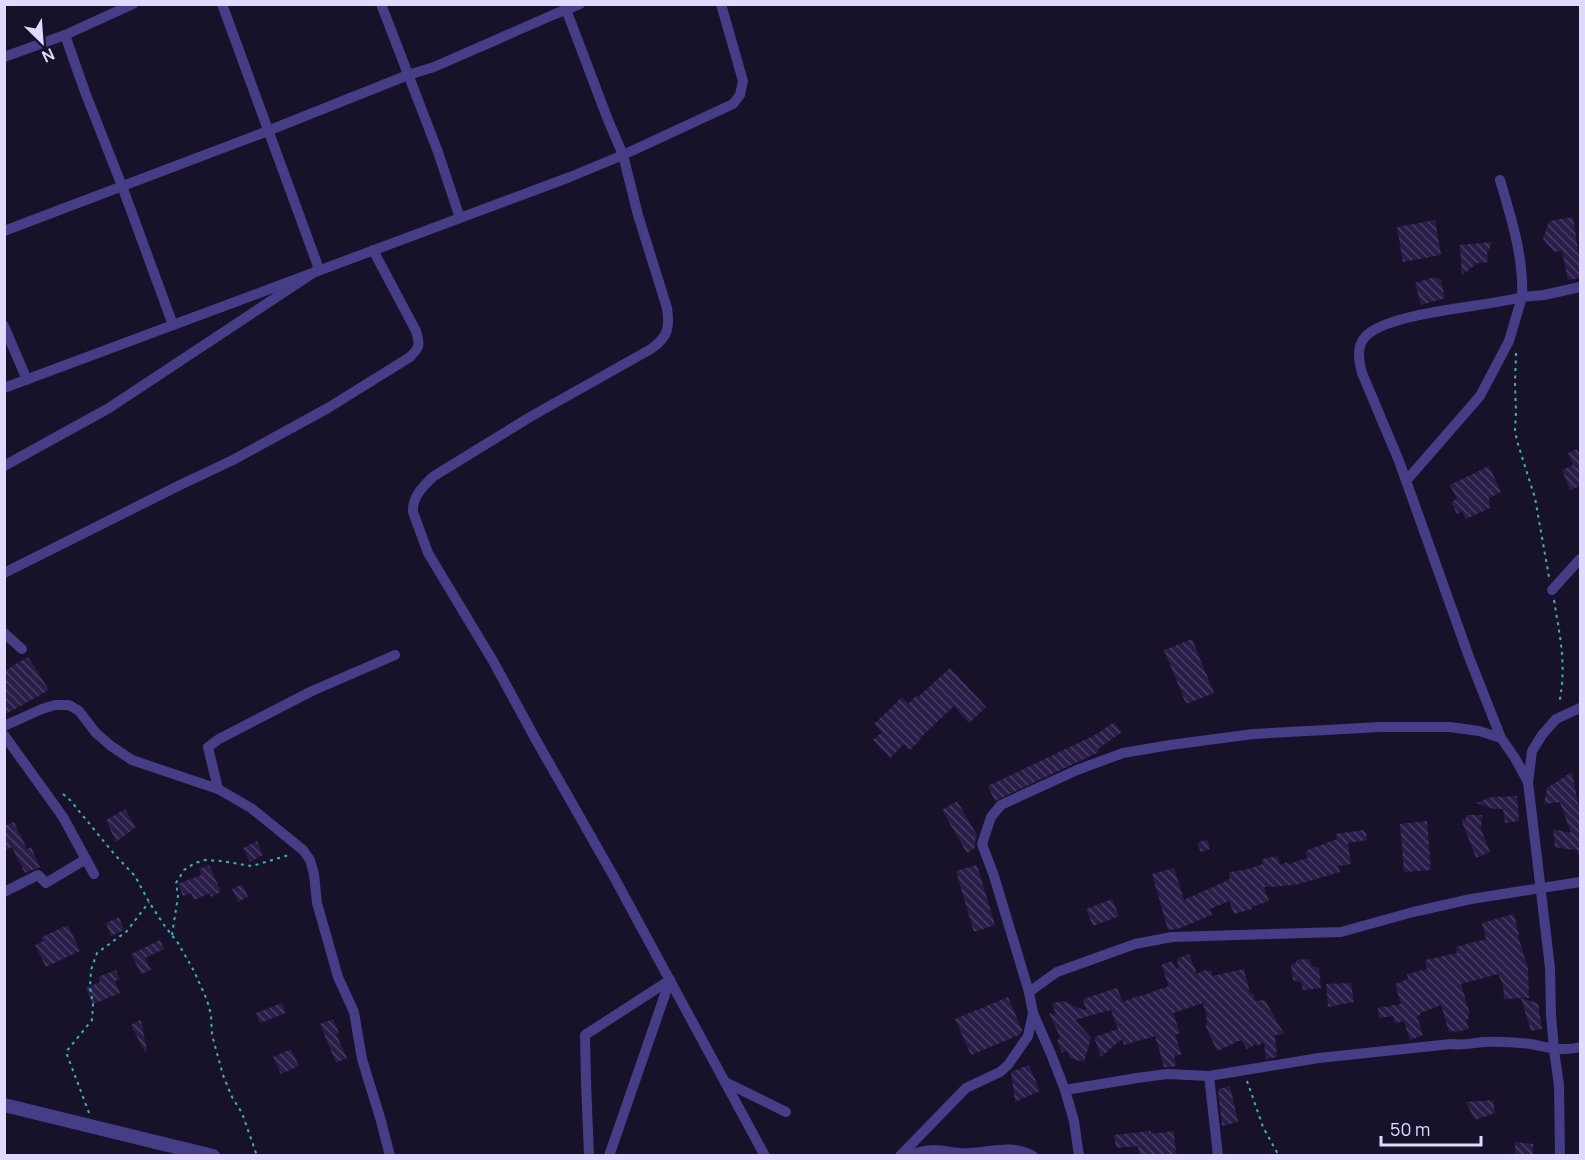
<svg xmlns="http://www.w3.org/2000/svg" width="1585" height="1160" viewBox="0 0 1585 1160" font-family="Manrope,sans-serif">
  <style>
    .building { fill: url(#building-back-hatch) }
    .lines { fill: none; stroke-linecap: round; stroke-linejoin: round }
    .path { stroke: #33b6b9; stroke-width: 2; stroke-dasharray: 3 4.5; stroke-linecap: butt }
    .minor { stroke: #463d87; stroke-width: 10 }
    .tertiary { stroke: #463d87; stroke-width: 14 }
  </style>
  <defs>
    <pattern id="building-back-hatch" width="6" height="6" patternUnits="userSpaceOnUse" patternTransform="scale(1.5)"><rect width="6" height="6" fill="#2a1d49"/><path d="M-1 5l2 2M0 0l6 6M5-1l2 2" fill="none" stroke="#493d64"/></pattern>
  </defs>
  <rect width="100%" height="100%" fill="#171129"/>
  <g class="building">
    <polygon points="1573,217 1579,257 1581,256 1581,278 1568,280 1562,251 1554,252 1543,239 1549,221"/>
    <polygon points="1435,220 1441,255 1403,262 1397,227"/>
    <polygon points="1492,242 1487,254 1488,262 1478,263 1462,275 1460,245"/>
    <polygon points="1434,277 1441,280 1445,298 1421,305 1415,283"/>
    <polygon points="1577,449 1581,457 1581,486 1570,490 1562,470 1573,465 1568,453"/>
    <polygon points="1489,466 1501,492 1489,498 1490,508 1466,519 1462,511 1457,514 1451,502 1457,499 1450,485"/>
    <polygon points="1192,639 1214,693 1186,704 1164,650"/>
    <polygon points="28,657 49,690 4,715 4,671"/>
    <polygon points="950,668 986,707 969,723 954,706 919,739 920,740 910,750 904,744 890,758 873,740 882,732 874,724 902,697 908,704 917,695 918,697"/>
    <polygon points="1114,722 1122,732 1098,749 1099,752 995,801 988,786 1095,735"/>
    <polygon points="1572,772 1581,818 1581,856 1579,856 1576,849 1574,850 1555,847 1553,829 1571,833 1560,802 1544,804 1547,788"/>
    <polygon points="1517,796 1519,821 1505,823 1503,809 1494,809 1476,803 1492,797"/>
    <polygon points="957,801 977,835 975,842 975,848 967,853 942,810"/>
    <polygon points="125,809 136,827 116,842 106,820"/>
    <polygon points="1466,815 1482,815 1481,829 1490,852 1476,858 1461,819 1466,819"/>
    <polygon points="1427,821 1431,870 1404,872 1400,824"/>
    <polygon points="14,822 27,849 31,847 40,867 25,873 12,847 4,851 4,826"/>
    <polygon points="1363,830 1366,833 1367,840 1348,843 1351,864 1338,866 1340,872 1296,885 1264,887 1269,901 1252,907 1252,909 1234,914 1229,901 1210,909 1212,915 1178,929 1168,930 1152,874 1174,868 1184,900 1230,879 1229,872 1245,870 1263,864 1262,859 1278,856 1280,865 1287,862 1288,864 1308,858 1305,851 1337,839 1336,834"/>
    <polygon points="1207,839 1210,849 1201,852 1197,843"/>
    <polygon points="257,841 263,855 250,862 243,848"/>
    <polygon points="209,865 221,892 211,897 210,893 194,900 191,893 183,896 178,884 201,875 199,869"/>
    <polygon points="977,865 995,925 974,932 956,871"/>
    <polygon points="242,884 248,897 238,902 232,889"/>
    <polygon points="1112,899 1119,916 1093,926 1086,909"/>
    <polygon points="1514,914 1519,935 1518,936 1528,968 1529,998 1504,999 1503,985 1498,974 1461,984 1470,1014 1468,1015 1469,1019 1466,1020 1469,1029 1455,1032 1455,1031 1449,1032 1441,1005 1420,1013 1420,1015 1417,1016 1423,1035 1410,1040 1404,1021 1394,1023 1393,1016 1379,1018 1378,1008 1401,1004 1395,984 1408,979 1407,974 1427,969 1425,960 1457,953 1456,947 1486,939 1482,923"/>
    <polygon points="119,917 124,930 111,936 106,923"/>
    <polygon points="68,925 80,951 46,967 35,945 43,941 42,937"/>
    <polygon points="160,940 164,949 145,958 151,970 141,974 131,954"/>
    <polygon points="1189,954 1197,974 1205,970 1212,971 1212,976 1244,969 1250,993 1254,994 1255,1001 1265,1000 1284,1034 1275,1035 1277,1057 1266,1059 1264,1043 1256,1046 1256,1044 1247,1049 1241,1040 1217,1051 1206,1027 1207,1018 1203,1003 1173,1013 1180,1033 1175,1035 1182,1054 1174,1057 1176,1065 1173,1067 1164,1067 1155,1036 1124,1045 1122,1039 1101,1057 1094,1037 1118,1029 1111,1010 1075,1020 1091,1038 1084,1062 1070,1058 1067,1051 1062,1053 1057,1041 1060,1037 1049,1013 1056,1015 1052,1003 1063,1001 1086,1011 1083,999 1117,988 1123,1002 1138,996 1138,997 1169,986 1161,965 1172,961 1176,969 1179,967 1177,959"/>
    <polygon points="1309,959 1312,966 1319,968 1321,988 1303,990 1301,982 1293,980 1291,965 1296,963 1296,960"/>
    <polygon points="116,970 120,979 115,981 120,993 93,1004 86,988 100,982 98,977"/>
    <polygon points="1351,983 1354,1002 1328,1007 1326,984"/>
    <polygon points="1008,997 1022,1030 1021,1033 1019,1035 971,1055 955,1019"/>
    <polygon points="1521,998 1538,1003 1542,1029 1531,1031"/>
    <polygon points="282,1003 286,1013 260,1023 256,1013"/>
    <polygon points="333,1019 339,1033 336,1034 347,1058 336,1063 320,1024"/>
    <polygon points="141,1020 147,1051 145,1052 131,1025"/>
    <polygon points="291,1049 299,1066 281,1074 273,1057"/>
    <polygon points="1029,1065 1040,1091 1015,1102 1011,1072"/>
    <polygon points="1230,1086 1238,1122 1222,1126 1218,1089"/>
    <polygon points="1493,1100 1495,1113 1475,1120 1466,1102"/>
    <polygon points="1151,1131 1151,1134 1174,1131 1176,1155 1139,1155 1138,1146 1116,1148 1114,1135"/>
    <polygon points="1515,1142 1533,1144 1533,1155 1515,1155"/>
  </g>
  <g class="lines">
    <g class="path">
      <polyline points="1516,353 1515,384 1516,412 1515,430 1517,441 1535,498 1549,577"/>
      <path d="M1554 600C1560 638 1567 665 1559 704"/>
      <polyline points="63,794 70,800 115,855 135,876 149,902 164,925 178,943 194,971 207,1000 211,1015 212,1035 223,1075 232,1097 242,1113 257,1156"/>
      <polyline points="172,935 178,896 176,883 184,870 195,863 205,860 221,861 252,866 289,855"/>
      <polyline points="1247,1081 1263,1127 1279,1156"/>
      <polyline points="89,1113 66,1052 92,1020 93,1005 90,987 91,970 97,953 127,931 149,902"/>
    </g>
    <g class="minor">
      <polyline points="381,4 438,152 460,218"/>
      <path d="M564 4 608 120 623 155 638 215 667 308C670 328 668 337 651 349L530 417 434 476C423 486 412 497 413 512L428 553 493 661 536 740 614 877 765 1156"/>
      <polyline points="65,35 85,92 122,186 173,325"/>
      <polyline points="4,57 65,35 133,4"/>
      <path d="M1500 180C1511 217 1524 258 1522 297 1486 307 1387 312 1365 337 1356 347 1359 361 1362 373L1399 461 1469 657 1501 738"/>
      <polyline points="4,231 260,134 408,75 434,67 555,14 580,4"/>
      <polyline points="4,326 27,380"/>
      <polyline points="4,388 570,177 623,155 733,104 740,95 743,81 721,4"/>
      <polyline points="4,466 109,408 319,269 222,4"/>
      <polyline points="1406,481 1480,396 1509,341 1522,297 1544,295 1580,287"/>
      <path d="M4 573 180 485 233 460 328 408 410 357C420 347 420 345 416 331L373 250"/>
      <polyline points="1552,590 1580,559"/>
      <polyline points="4,633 22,649"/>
      <polyline points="4,726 42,709 55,705 69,705 79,711 96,733 111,746 132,760 218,789 251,808 303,850 310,860 314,874 317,903 338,977 354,1012 362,1059 381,1121 390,1156"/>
      <polyline points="4,735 63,817 94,874"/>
      <polyline points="218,789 208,747 219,739 312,691 395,655"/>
      <polyline points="4,892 38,875 46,883 86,859"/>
      <polyline points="1029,992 1057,972 1135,944 1172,937 1341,932 1413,912 1471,899 1580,882"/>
      <polyline points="1209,1076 1218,1156"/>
      <polyline points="725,1082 786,1112"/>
      <path d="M1065 1090 1137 1078 1167 1074 1209 1076 1319 1058 1451 1044C1462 1046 1473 1043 1483 1042 1499 1041 1514 1042 1530 1044 1548 1047 1561 1052 1580 1047"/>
      <polyline points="589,1156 586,1081 585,1035 670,980"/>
      <polyline points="609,1156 670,980"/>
      <polyline points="900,1156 966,1088 1000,1072 1008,1065 1028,1036 1033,1013"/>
      <path d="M909 1156C924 1149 935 1149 951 1152 957 1152 963 1154 969 1153 992 1152 1012 1144 1033 1156"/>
      <polyline points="1079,1156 1074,1121 1065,1090 1051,1054 1033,1013 1029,992 994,876 982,844 991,817 1001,805 1077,770 1123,753 1170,745 1253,734 1381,727 1450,727 1479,731 1501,738 1515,758 1528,782"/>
      <polyline points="1560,1156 1559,1085 1554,1050 1551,1015 1550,968 1528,782 1532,751 1542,735 1556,719 1580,708"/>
    </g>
    <polyline class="tertiary" points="4,1105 213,1156"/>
  </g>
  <rect width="1585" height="1160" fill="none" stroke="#e1d9fe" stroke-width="12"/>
  <g transform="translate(42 42) rotate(155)" stroke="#171129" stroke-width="4.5" paint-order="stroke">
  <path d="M0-4.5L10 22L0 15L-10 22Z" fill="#e1d9fe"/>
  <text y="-9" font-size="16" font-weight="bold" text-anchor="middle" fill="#e1d9fe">N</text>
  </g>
  <path d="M1381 1136v9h100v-9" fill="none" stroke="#e1d9fe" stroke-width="3"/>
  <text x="1390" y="1136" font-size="18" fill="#e1d9fe" stroke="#171129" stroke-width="4.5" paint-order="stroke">50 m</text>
</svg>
